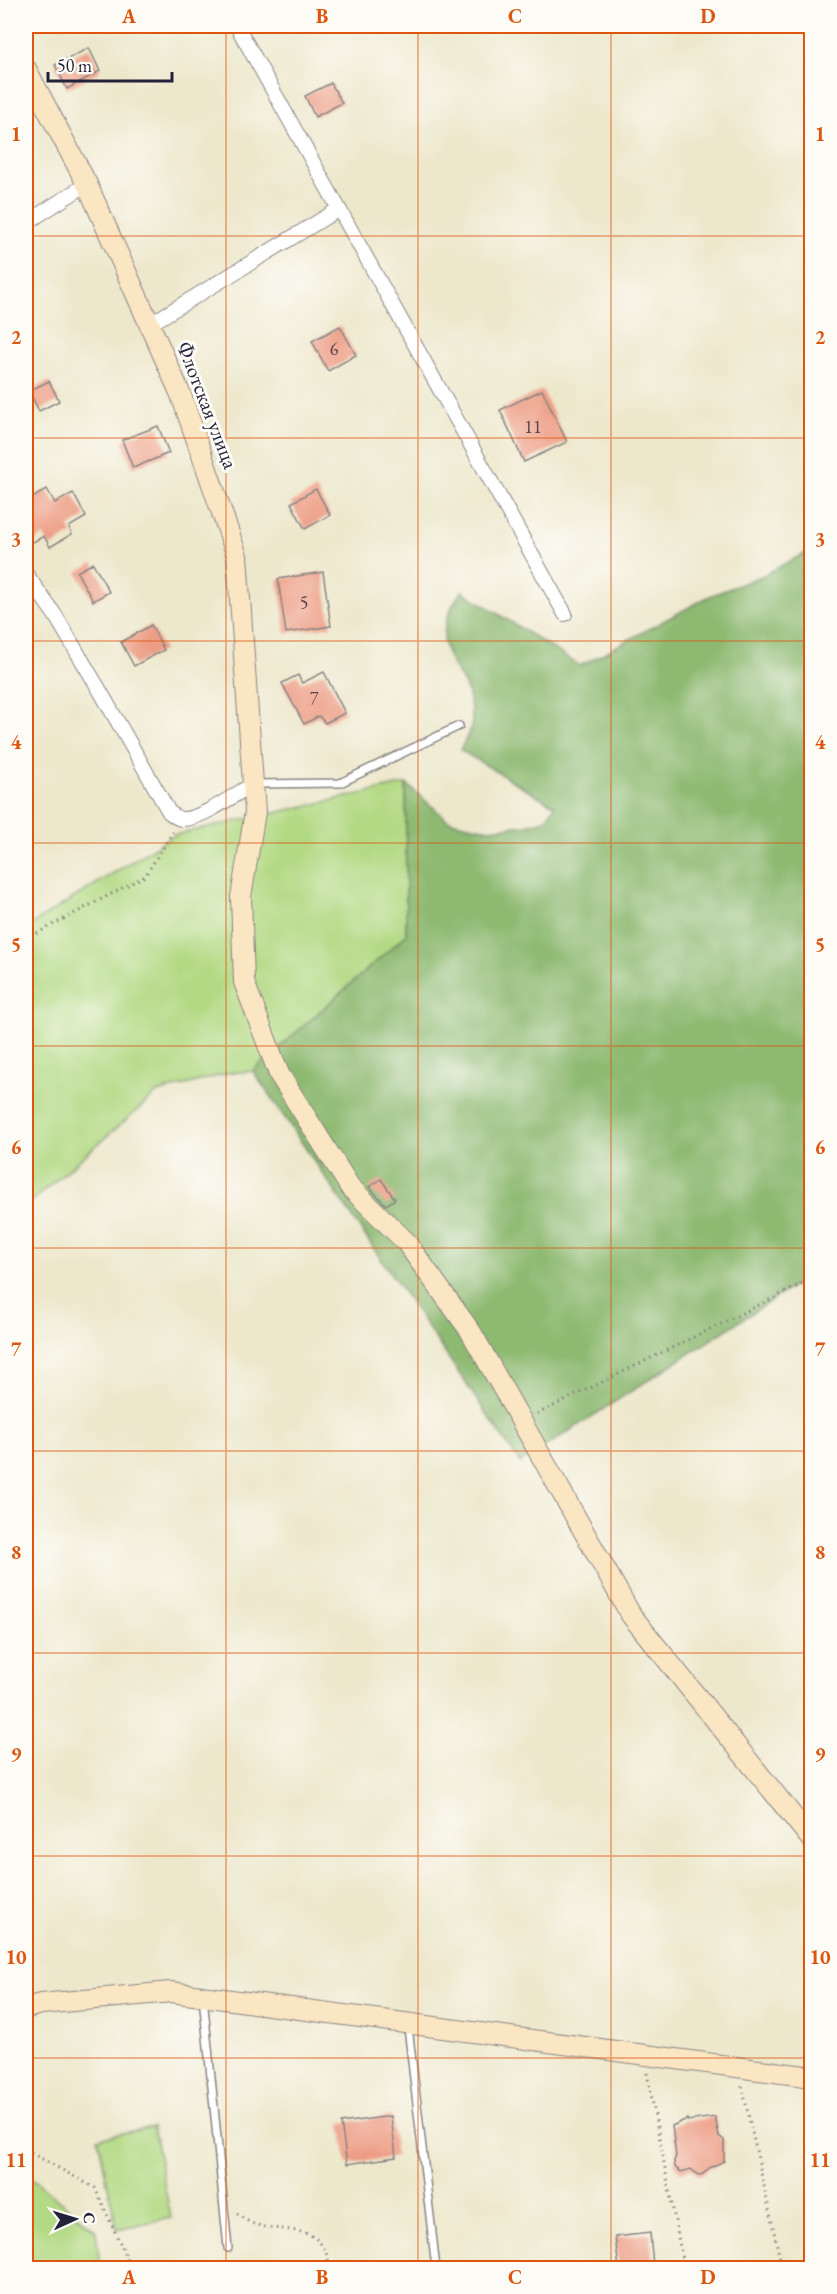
<svg xmlns="http://www.w3.org/2000/svg" width="837" height="2294" viewBox="0 0 837 2294" font-family="'EB Garamond',serif">
  <style>
    .green { fill: #b2d983; stroke: #6a7e5f; stroke-width: 1.5 }
    .forest { fill: #8db971; stroke: #586e56; stroke-width: 1.5 }
    .building { fill: #ed9d85 }
    .lines { fill: none; stroke-linecap: round; stroke-linejoin: round }
    .lane-casing { stroke: #888483; stroke-width: 10 }
    .street-casing { stroke: #888483; stroke-width: 16 }
    .secondary-casing { stroke: #888483; stroke-width: 22 }
    .path { stroke: #888483; stroke-width: 3; stroke-dasharray: 1.5 4.5; stroke-linecap: butt }
    .lane { stroke: #fff; stroke-width: 7 }
    .street { stroke: #fff; stroke-width: 14 }
    .secondary { stroke: #fbe6c4; stroke-width: 20 }
    .grid { fill: none; stroke: #de560e; stroke-width: 1.5; stroke-opacity: 0.55 }
    .labels { text-anchor: middle; dominant-baseline: central; stroke-width: 6; stroke-linejoin: round; paint-order: stroke }
    .number-label { font-size: 18px; fill: #55414e }
    .street-label { font-size: 21px; fill: #22223b; stroke: #fdfcf7 }
    .neatline { fill: none; stroke: #de560e; stroke-width: 2 }
    .grid-label { font-size: 20px; text-anchor: middle; font-weight: bold; fill: #de560e }
  </style>
  <rect width="100%" height="100%" fill="#fdfcf7"/>
  <filter id="ink" filterUnits="userSpaceOnUse"><feTurbulence type="fractalNoise" baseFrequency=".0167" numOctaves="2"/><feDisplacementMap in="SourceGraphic" scale="12" xChannelSelector="R" yChannelSelector="G"/><feConvolveMatrix kernelMatrix="1 2 1 2 8 2 1 2 1" color-interpolation-filters="sRGB"/></filter>
  <filter id="wash" filterUnits="userSpaceOnUse"><feTurbulence type="fractalNoise" baseFrequency=".008" numOctaves="4" result="noise"/><feDisplacementMap in="SourceGraphic" scale="24" xChannelSelector="R" yChannelSelector="G"/><feGaussianBlur stdDeviation="1.35" result="paint"/><feColorMatrix in="noise" values="0 0 0 0 0 0 0 0 0 0 0 0 0 0 0 0 0 1.4 0 .05"/><feComposite in="paint" operator="in"/></filter>
  <g filter="url(#wash)">
    <rect width="100%" height="100%" fill="#ede7cb"/>
    <g class="green">
      <polygon points="406,784 406,935 253,1071 228,1073 157,1093 26,1206 26,928 174,835"/>
      <polygon points="153,2127 171,2218 117,2229 98,2138"/>
      <polygon points="26,2173 96,2231 100,2268 26,2268"/>
    </g>
    <path class="forest" d="M811 550V1275L520 1463 253 1071 406 935V784L449 821 488 829 527 825 545 820 555 806 460 750C464 742 470 733 472 724 472 720 471 715 471 710 469 685 461 680 450 660 437 636 448 609 462 591L580 666 710 596 764 575Z"/>
    <g id="blocks">
      <g class="building">
        <polygon points="89,48 100,71 67,89 55,65"/>
        <polygon points="331,83 342,103 315,117 305,96"/>
        <polygon points="340,326 356,355 328,371 312,341"/>
        <polygon points="49,381 59,401 39,411 29,391"/>
        <polygon points="542,390 567,442 524,462 500,410"/>
        <polygon points="158,426 169,453 133,468 122,440"/>
        <polygon points="47,489 55,503 73,493 86,517 69,527 72,534 50,547 44,536 26,546 26,502"/>
        <polygon points="316,489 330,515 305,529 291,503"/>
        <polygon points="93,563 109,592 93,601 77,572"/>
        <polygon points="323,572 331,626 286,633 278,579"/>
        <polygon points="151,625 164,650 134,666 121,642"/>
        <polygon points="324,672 345,713 325,723 319,716 304,724 282,683 298,675 302,683"/>
        <polygon points="381,1179 395,1199 386,1205 369,1187"/>
        <polygon points="391,2116 396,2157 347,2164 341,2123"/>
        <polygon points="715,2117 719,2136 724,2140 724,2161 709,2168 703,2174 698,2175 691,2169 681,2172 675,2167 674,2161 676,2156 672,2126 687,2119 687,2121"/>
        <polygon points="650,2233 653,2265 619,2268 615,2237"/>
      </g>
    </g>
  </g>
  <g filter="url(#ink)">
    <use href="#blocks" fill-opacity="0" stroke="#888483" stroke-width="1.5"/>
    <g class="lines">
      <defs>
        <g id="lane">
          <polyline points="255,784 340,783 459,726"/>
          <polyline points="203,1997 228,2248"/>
          <polyline points="408,2027 436,2268"/>
        </g>
        <g id="street">
          <polyline points="237,26 565,614"/>
          <polyline points="26,223 87,184"/>
          <polyline points="150,324 339,209"/>
          <path d="M26 574 55 615 99 689 169 812C173 815 176 818 181 819 199 821 237 793 253 784"/>
        </g>
        <g id="secondary">
          <polyline points="26,69 87,184 181,395 237,556 255,812 241,897 244,982 279,1074 350,1187 406,1242 471,1332 631,1615 812,1840"/>
          <polyline points="26,2008 41,2004 171,1992 812,2077"/>
        </g>
      </defs>
      <use href="#lane" class="lane-casing"/>
      <use href="#street" class="street-casing"/>
      <use href="#secondary" class="secondary-casing"/>
      <g class="path">
        <polyline points="26,939 145,876 173,832"/>
        <polyline points="537,1414 812,1279"/>
        <polyline points="647,2073 684,2268"/>
        <polyline points="742,2086 782,2268"/>
        <polyline points="26,2150 95,2188 130,2265 130,2268"/>
        <path d="M237 2214C242 2217 248 2222 254 2224 289 2235 322 2220 330 2268"/>
      </g>
      <use href="#lane" class="lane"/>
      <use href="#street" class="street"/>
      <use href="#secondary" class="secondary"/>
    </g>
  </g>
  <path class="grid" d="M226 26V2268M418 26V2268M611 26V2268M26 236H812M26 438H812M26 641H812M26 843H812M26 1046H812M26 1248H812M26 1451H812M26 1653H812M26 1856H812M26 2058H812"/>
  <g class="labels">
    <g class="number-label">
      <text x="334" y="348">6</text>
      <text x="533" y="426">11</text>
      <text x="304" y="602">5</text>
      <text x="314" y="698">7</text>
    </g>
    <g class="street-label">
      <text transform="translate(208 405) rotate(69)">Флотская улица</text>
    </g>
  </g>
  <rect width="837" height="2294" fill="none" stroke="#fdfcf7" stroke-width="66"/>
  <g transform="translate(75 2219) rotate(86)" stroke="#fdfcf7" stroke-width="4.5" paint-order="stroke">
  <path d="M0-4.5L10 22L0 15L-10 22Z" fill="#22223b"/>
  <text y="-9" font-size="16" font-weight="bold" text-anchor="middle" fill="#22223b">С</text>
  </g>
  <path d="M48 72v9h124v-9" fill="none" stroke="#22223b" stroke-width="3"/>
  <text x="57" y="72" font-size="18" fill="#22223b" stroke="#fdfcf7" stroke-width="4.5" paint-order="stroke">50 m</text>
  <rect x="33" y="33" width="771" height="2228" class="neatline"/>
  <g class="grid-label">
    <text x="129" y="23">A</text>
    <text x="322" y="23">B</text>
    <text x="515" y="23">C</text>
    <text x="708" y="23">D</text>
    <text x="16" y="141">1</text>
    <text x="820" y="141">1</text>
    <text x="16" y="344">2</text>
    <text x="820" y="344">2</text>
    <text x="16" y="546">3</text>
    <text x="820" y="546">3</text>
    <text x="16" y="749">4</text>
    <text x="820" y="749">4</text>
    <text x="16" y="951">5</text>
    <text x="820" y="951">5</text>
    <text x="16" y="1154">6</text>
    <text x="820" y="1154">6</text>
    <text x="16" y="1356">7</text>
    <text x="820" y="1356">7</text>
    <text x="16" y="1559">8</text>
    <text x="820" y="1559">8</text>
    <text x="16" y="1761">9</text>
    <text x="820" y="1761">9</text>
    <text x="16" y="1964">10</text>
    <text x="820" y="1964">10</text>
    <text x="16" y="2167">11</text>
    <text x="820" y="2167">11</text>
    <text x="129" y="2284">A</text>
    <text x="322" y="2284">B</text>
    <text x="515" y="2284">C</text>
    <text x="708" y="2284">D</text>
  </g>
</svg>
